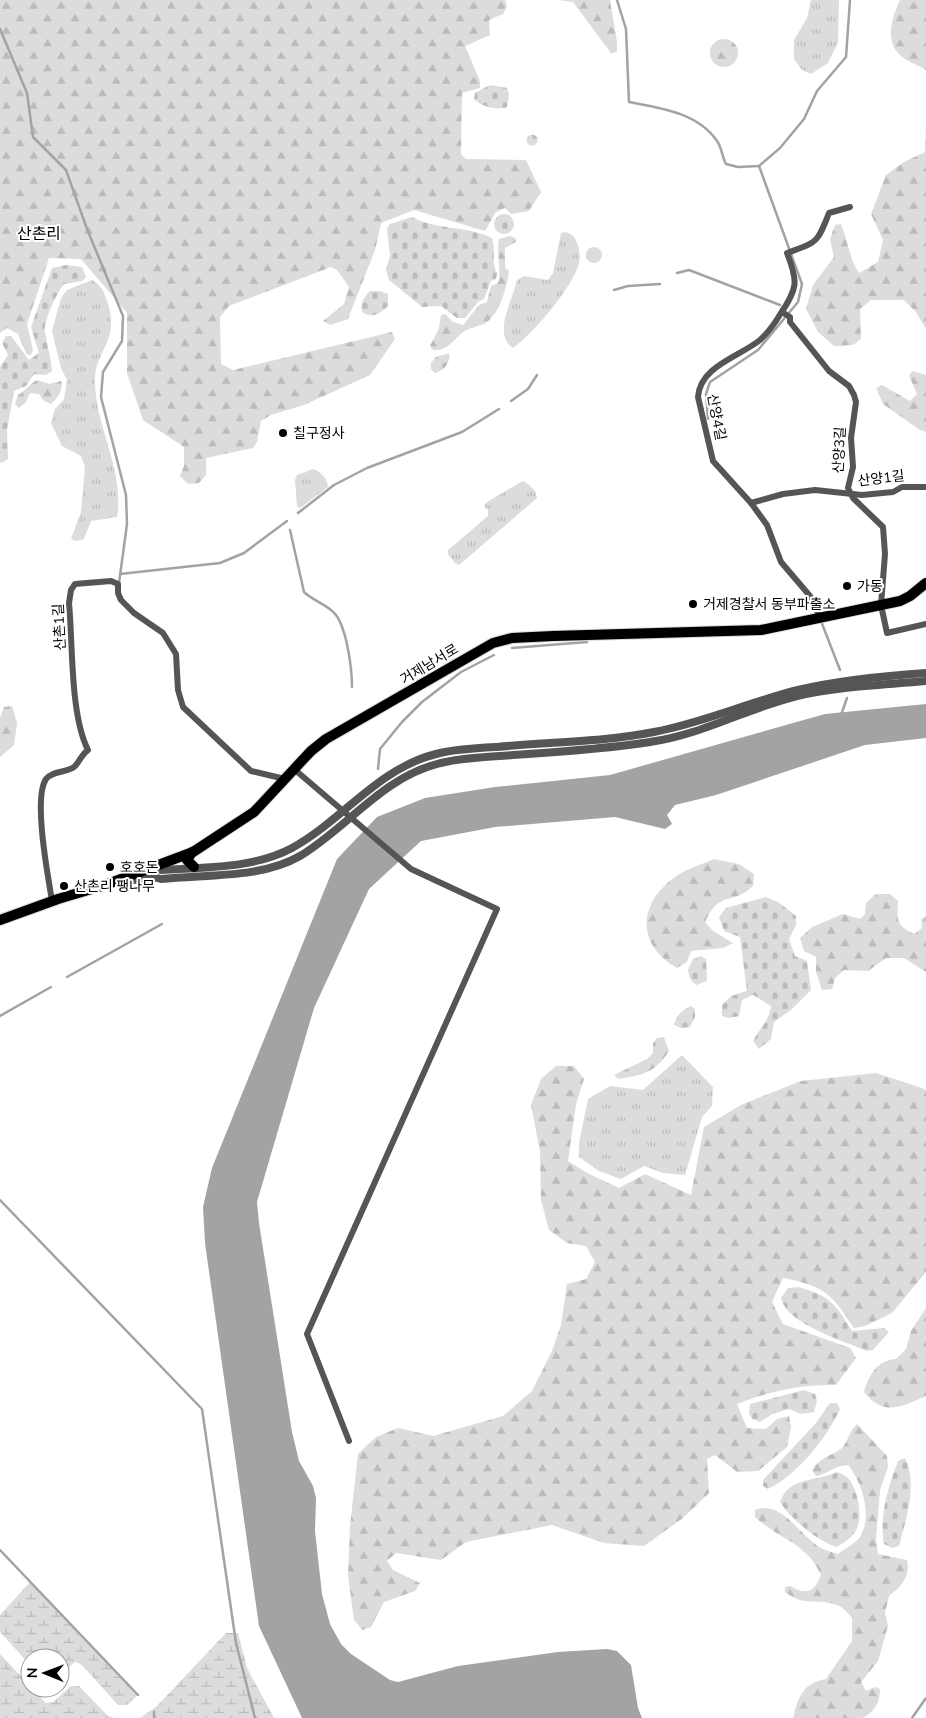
<svg xmlns="http://www.w3.org/2000/svg" width="926" height="1718" viewBox="0 0 926 1718" font-family="Mulish,'Noto Sans KR',sans-serif">
  <style>
    .grass { fill: url(#grass-tufts) }
    .forest { fill: url(#forest-firs) }
    .wetland { fill: url(#wetland-marsh) }
    .cemetery { fill: url(#cemetery-stones) }
    .water { fill: #a3a3a3 }
    .lines { fill: none; stroke-linecap: round; stroke-linejoin: round }
    .stream { stroke: #a3a3a3; stroke-width: 2.5 }
    .primary-casing { stroke: #dbdbdb; stroke-width: 12 }
    .minor { stroke: #555; stroke-width: 6 }
    .tertiary { stroke: #555; stroke-width: 8 }
    .primary { stroke: #000; stroke-width: 10 }
    .poi-dot { fill: #000; stroke: #fff; stroke-width: 2 }
    .labels { text-anchor: middle; dominant-baseline: central; stroke-width: 4; stroke-linejoin: round; paint-order: stroke }
    .street-label { font-size: 14px; fill: #000; stroke: #fff }
    .poi-label { font-size: 14px; fill: #000; stroke: #fff; text-anchor: start }
    .quarter-label { font-size: 16px; fill: #000; stroke: #fff }
  </style>
  <defs>
    <pattern id="grass-tufts" width="24" height="20" patternUnits="userSpaceOnUse" patternTransform="scale(1.25)"><rect width="24" height="20" fill="#dcdcdc"/><path d="M3 7l-1-3M5 7V3M7 7l1-3M15 17l-1-3M17 17v-4M19 17l1-3" fill="none" stroke="#bbb"/></pattern>
    <pattern id="forest-firs" width="22" height="20" patternUnits="userSpaceOnUse" patternTransform="scale(1.25)"><rect width="22" height="20" fill="#dcdcdc"/><path d="M5 1l3.5 6h-7zM16 11l3.5 6h-7z" fill="#bbb"/></pattern>
    <pattern id="wetland-marsh" width="20" height="14" patternUnits="userSpaceOnUse" patternTransform="scale(1.25)"><rect width="20" height="14" fill="#dcdcdc"/><path d="M1 5h8M5 5V1M11 12h8M15 12V8" fill="none" stroke="#bbb"/></pattern>
    <pattern id="cemetery-stones" width="16" height="16" patternUnits="userSpaceOnUse" patternTransform="scale(1.25)"><rect width="16" height="16" fill="#dcdcdc"/><path d="M2 7V4a2 2 0 0 1 4 0v3zM10 15v-3a2 2 0 0 1 4 0v3z" fill="#bbb"/></pattern>
  </defs>
  <rect width="100%" height="100%" fill="#fff"/>
  <g class="grass">
    <polygon points="811,0 839,0 838,43 828,63 811,74 802,70 794,59 794,40 807,18"/>
    <path d="M565 232C573 234 575 237 578 245 580 251 580 261 578 267 569 291 533 334 513 348 492 334 513 300 517 280L524 276 548 280 553 273 561 233Z"/>
    <path d="M92 280C102 286 103 290 107 301 121 342 95 348 95 381 95 426 125 471 117 517L91 521 84 539 76 541 71 539 81 512 85 467 81 456 62 446 51 423 55 409 64 399 67 380 61 368 52 331 61 298 67 290Z"/>
    <path d="M313 469C322 472 327 479 328 487L300 508 297 506 295 480 297 475Z"/>
    <path d="M523 481C529 484 537 491 537 498L459 565 455 563 448 554V550L488 516V510L484 506 487 502Z"/>
    <polygon points="682,1055 713,1087 712,1106 702,1117 685,1175 663,1173 644,1166 621,1179 599,1171 579,1157 579,1143 588,1099 610,1086 643,1090"/>
  </g>
  <g class="forest">
    <polygon points="0,0 505,0 507,6 503,14 489,20 490,35 465,46 480,81 480,88 462,93 461,154 466,159 526,160 541,192 529,211 511,214 505,208 496,212 485,231 414,210 381,223 375,250 348,319 330,325 323,321 344,304 349,287 337,270 331,267 229,306 220,317 221,364 233,370 392,332 395,339 370,375 304,405 271,415 261,421 257,442 253,448 206,458 206,475 199,483 188,484 180,476 184,466 184,447 143,420 127,373 127,313 81,259 49,258 27,324 33,350 31,355 27,355 18,334 7,328 0,333"/>
    <polygon points="559,0 610,0 617,42 617,52 611,53 573,2"/>
    <path d="M900 0H926V70C918 65 908 62 901 56 884 41 892 17 900 0Z"/>
    <circle cx="724" cy="53" r="14"/>
    <path d="M926 124V329L916 312 904 300H871L860 309 861 339 853 345 834 346 818 332 806 309 813 285 834 257 830 239 835 225 841 224C848 241 849 258 859 273L878 262 883 240 871 214 886 175 904 162 925 152Z"/>
    <path d="M510 236 515 238 516 242 505 248V268L509 271C507 287 500 312 487 322 480 327 468 327 462 333 452 341 448 351 433 350L430 346 439 328 441 315 445 314 453 322 463 325 479 305 487 302 491 286 498 283C502 273 496 253 499 239Z"/>
    <circle cx="594" cy="255" r="8"/>
    <polygon points="912,371 926,375 926,432 920,430 883,404 876,388 882,385 910,401 917,394 909,376"/>
    <path d="M37 380 49 384 61 381C64 390 57 398 51 404L44 401 39 394 30 393 26 402 19 408 15 404 18 395C26 391 29 384 37 380Z"/>
    <polygon points="12,706 17,723 14,745 0,757 0,718 4,707"/>
    <path d="M714 859 739 864 754 874 753 886C732 906 720 889 705 922L713 931 733 943 723 948 691 951 687 962 677 968C638 946 637 907 671 880 683 870 700 865 714 859Z"/>
    <path d="M876 894H890L898 901C897 920 896 925 914 934L922 928 921 919 926 916V972L904 958H886L868 971 844 970 835 978 832 989 822 990 816 972V957L804 951 800 938 812 927 843 914 860 919 865 914 866 903Z"/>
    <path d="M664 1037 669 1051C655 1073 643 1075 618 1079L614 1075 647 1059 653 1053V1043L657 1038Z"/>
    <path d="M556 1066H574L584 1079 576 1104 568 1161 587 1173 619 1188 645 1174 691 1195 704 1127 741 1105 801 1081 876 1073 922 1088 926 1090V1272L892 1313 865 1326 854 1328C831 1293 824 1286 783 1278L772 1302 783 1324 850 1348 856 1358 836 1385C801 1384 770 1391 737 1404L747 1428 766 1429 777 1419 789 1416 791 1427 787 1447 758 1471 737 1472 715 1455 707 1459 709 1493 683 1518 644 1546 604 1543 552 1525 466 1542 441 1560 396 1553 387 1561 393 1570 420 1583 415 1591 384 1602 371 1627 362 1630 354 1620 348 1575 350 1526 358 1454 376 1437 398 1428 433 1436 503 1416 532 1391 552 1351 561 1325 567 1284 586 1279 595 1262 586 1246 567 1243 549 1230 541 1200 540 1151 531 1105 541 1079Z"/>
    <path d="M926 1308V1396C901 1407 884 1417 864 1392 869 1375 877 1360 896 1359L906 1349 911 1331Z"/>
    <path d="M857 1424 887 1456 888 1467 880 1490 876 1539 878 1554 907 1560C911 1576 901 1587 889 1596L885 1613 888 1626 878 1661 861 1682 866 1691 875 1687 880 1689C880 1703 874 1713 862 1718H793C798 1697 803 1683 826 1679L852 1641V1618C849 1615 845 1609 841 1607 821 1596 807 1609 785 1592V1587L790 1586C806 1595 814 1593 821 1575 806 1542 780 1540 755 1517V1510C783 1499 801 1539 823 1549 827 1551 833 1552 838 1554 844 1549 856 1543 860 1537 873 1516 862 1482 848 1465 835 1465 828 1474 816 1476L812 1470C818 1458 832 1456 842 1448 848 1441 850 1430 857 1424Z"/>
  </g>
  <g class="wetland">
    <polygon points="30,1582 138,1695 127,1705 118,1705 81,1664 75,1662 60,1675 60,1658 30,1658 30,1665 0,1632 0,1615"/>
    <polygon points="226,1633 238,1633 247,1668 274,1718 140,1718 157,1706"/>
    <polygon points="0,1654 46,1703 53,1702 71,1686 79,1686 107,1715 114,1718 0,1718"/>
  </g>
  <g class="cemetery">
    <path d="M490 85 507 88 509 94 507 107C497 111 480 106 474 99L475 93Z"/>
    <circle cx="532" cy="140" r="5.5"/>
    <circle cx="504" cy="224" r="10"/>
    <path d="M412 217C439 231 466 225 492 238 496 249 491 263 497 273L496 279 491 281 484 299 478 302 465 318H457L441 306 422 307 389 280 386 270 390 256 387 229 390 224Z"/>
    <path d="M66 265 82 267 86 277 82 281 64 284C57 292 43 322 45 332 47 345 51 358 52 371L46 375 34 374 26 386 14 391 7 430 8 459 2 463 0 462V367L8 355 2 343 6 336H11L29 360 39 353 31 327 52 268Z"/>
    <path d="M370 291H380L388 294V306C379 314 373 319 362 312 360 302 364 297 370 291Z"/>
    <path d="M449 353C451 362 444 371 435 373L431 369V363L436 357Z"/>
    <path d="M766 897 778 902 796 916V925L789 939 795 956 807 961 811 990 792 1009 774 1022 771 1039 759 1049 753 1041C760 1028 769 1021 771 1006L753 995 742 1000 739 1016 729 1018 722 1016V1005L731 996 747 991 740 937 724 931 719 917 726 908Z"/>
    <polygon points="701,956 706,959 707,981 696,985 690,979 688,970 693,959"/>
    <path d="M691 1006 695 1009V1017L690 1027 681 1028 674 1025C676 1015 683 1010 691 1006Z"/>
    <path d="M798 1287C830 1296 835 1303 852 1331L884 1328 889 1332 873 1350 867 1351C844 1341 786 1324 781 1298L788 1288Z"/>
    <polygon points="804,1390 815,1394 817,1401 814,1412 801,1414 789,1409 772,1414 760,1422 752,1419 749,1413 750,1404"/>
    <path d="M830 1403H837L840 1409C827 1438 797 1475 768 1489L763 1486V1480L816 1423Z"/>
    <path d="M905 1458C918 1484 906 1519 899 1546L892 1548 884 1544C879 1515 888 1488 898 1461Z"/>
    <path d="M837 1472C841 1474 845 1475 848 1478 857 1488 863 1515 857 1528 854 1537 844 1542 837 1547 817 1541 791 1519 780 1502 789 1476 817 1482 837 1472Z"/>
  </g>
  <polygon class="water" points="926,704 926,738 865,745 716,795 675,805 667,815 672,824 665,829 615,817 495,827 421,841 369,889 314,1008 257,1202 259,1223 292,1432 299,1461 313,1486 316,1498 315,1531 322,1594 330,1624 341,1644 351,1654 390,1680 398,1682 458,1666 558,1652 607,1649 617,1651 631,1665 638,1708 642,1718 302,1718 259,1626 205,1243 203,1207 212,1168 337,859 377,817 425,798 495,787 610,775 825,714"/>
  <g class="lines">
    <g class="stream">
      <path d="M617 0 626 29 629 102C661 108 698 113 717 141 722 148 722 157 726 164L738 167 759 166"/>
      <polyline points="0,29 27,93 33,137 66,170 87,229 123,316 122,341 103,372 101,397 126,495 127,524 119,583"/>
      <polyline points="677,273 689,270 780,305"/>
      <polyline points="614,290 628,286 660,284"/>
      <polyline points="511,401 528,389 537,375"/>
      <polyline points="708,419 706,394 710,382 758,350 798,302 802,284 759,166 780,148 804,119 817,91 846,57 850,0"/>
      <polyline points="298,513 334,485 367,468 462,432 499,409"/>
      <path d="M290 530 304 592C313 601 329 605 336 615 347 630 352 669 352 687"/>
      <polyline points="120,574 220,563 244,553 287,521"/>
      <polyline points="821,621 840,670"/>
      <polyline points="512,648 587,642"/>
      <polyline points="841,715 847,698"/>
      <polyline points="378,769 380,749 402,722 422,702 461,672 494,655"/>
      <polyline points="67,977 162,924"/>
      <polyline points="0,1016 51,987"/>
      <polyline points="0,1200 202,1409 236,1643 255,1718"/>
      <polyline points="0,1550 138,1695"/>
      <polyline points="154,1712 154,1718"/>
      <polyline points="912,1718 926,1698"/>
    </g>
    <defs>
      <g id="primary">
        <polyline points="192,852 187,860 194,867"/>
        <polyline points="0,920 58,899 105,885 193,852 254,812 311,751 326,739 493,643 512,638 553,636 761,630 900,601 910,596 926,583"/>
      </g>
    </defs>
    <use href="#primary" class="primary-casing"/>
    <g class="minor">
      <polyline points="782,312 790,317 790,322 829,371 849,386 854,395 856,402 851,438 853,467 848,488 853,498 883,527 885,554 881,605 887,633 926,624"/>
      <polyline points="751,503 783,494 815,490 862,495 893,492 902,487 926,487"/>
      <path d="M821 619 810 596 781 562 767 525 751 503 713 461 698 397C700 366 739 357 760 340 769 332 775 323 781 313 798 288 798 281 787 253 817 242 817 244 829 213L850 207"/>
      <polyline points="294,769 411,869 497,909 307,1334 349,1441"/>
      <path d="M52 901C48 876 33 798 46 779 52 771 65 773 74 767 79 763 81 755 88 750 70 714 73 645 69 603L71 590 75 584 111 581 118 584V593L121 600 134 613 163 633 176 654 178 690 183 707 251 771 285 779"/>
    </g>
    <g class="tertiary">
      <path d="M155 867 161 870C203 867 253 869 292 848 343 820 377 769 436 754 455 749 477 748 497 747 549 742 603 742 654 732 703 723 749 702 798 690 839 680 883 676 926 673"/>
      <path d="M143 871 150 876 161 879C205 874 260 879 300 856 348 827 381 779 437 764 461 757 489 757 513 755 559 752 605 749 650 742 701 735 748 708 797 696 839 686 883 685 926 681"/>
      <polyline points="124,881 153,878"/>
    </g>
    <use href="#primary" class="primary"/>
  </g>
  <g class="poi-dot">
    <circle cx="283" cy="433" r="5"/>
    <circle cx="847" cy="586" r="5"/>
    <circle cx="693" cy="604" r="5"/>
    <circle cx="110" cy="867" r="5"/>
    <circle cx="64" cy="886" r="5"/>
  </g>
  <g class="labels">
    <g class="street-label">
      <text transform="translate(717 417) rotate(79)">산양4길</text>
      <text transform="translate(839 450) rotate(-87)">산양3길</text>
      <text transform="translate(881 478) rotate(-7)">산양1길</text>
      <text transform="translate(59 627) rotate(-93)">산촌1길</text>
      <text transform="translate(429 664) rotate(-31)">거제남서로</text>
    </g>
    <g class="poi-label">
      <text x="293" y="433">칠구정사</text>
      <text x="857" y="586">가동</text>
      <text x="703" y="604">거제경찰서 동부파출소</text>
      <text x="120" y="867">호호돈</text>
      <text x="74" y="886">산촌리 팽나무</text>
    </g>
    <g class="quarter-label">
      <text x="39" y="233">산촌리</text>
    </g>
  </g>
  <g transform="translate(45 1673) rotate(271)"><circle r="24" fill="#ffffff" stroke="#999999"/>
  <path d="M0-4L9 19L0 12L-9 19Z" fill="#000000"/>
  <text y="-8" font-size="14" font-weight="bold" text-anchor="middle" fill="#000000">N</text>
  </g>
</svg>
